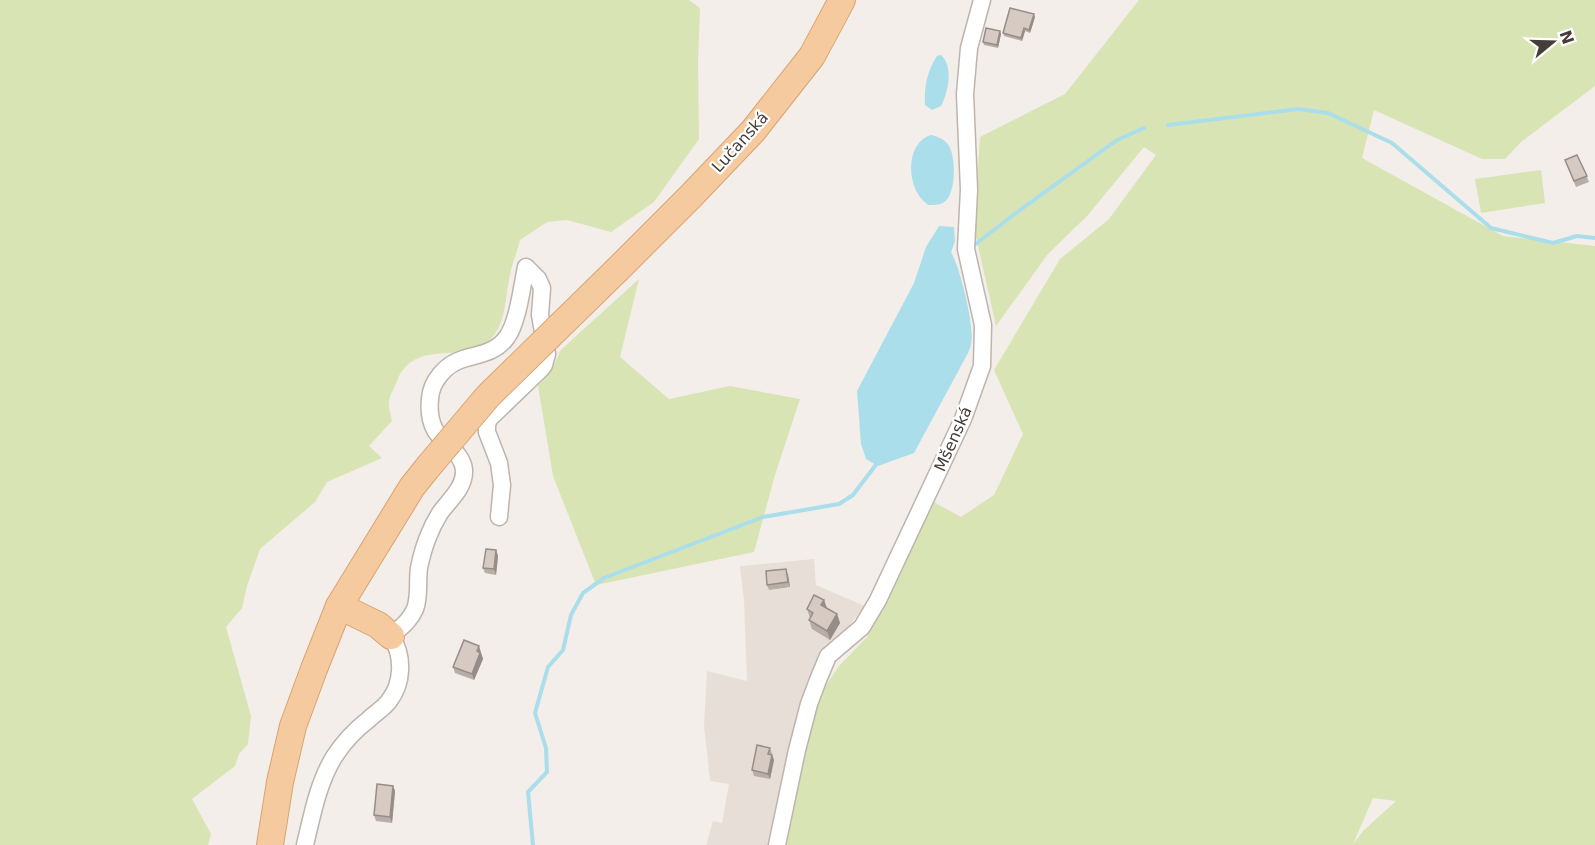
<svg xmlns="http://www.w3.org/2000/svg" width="1595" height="845" viewBox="0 0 1595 845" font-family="'DejaVu Sans',sans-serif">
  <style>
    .residential { fill: #e7dfd7 }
    .green { fill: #d9e4b5; fill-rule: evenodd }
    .water { fill: #aadeeb }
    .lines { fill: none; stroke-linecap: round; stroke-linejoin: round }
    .stream { stroke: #aadeeb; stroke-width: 4 }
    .street-casing { stroke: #beb4ac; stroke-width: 19 }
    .primary-casing { stroke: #daa370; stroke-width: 28 }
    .street { stroke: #fff; stroke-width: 16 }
    .primary { stroke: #f6ca9f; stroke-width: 26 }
    .primary-bridge-casing { stroke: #daa370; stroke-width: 28; stroke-linecap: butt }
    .primary-bridge { stroke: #f6ca9f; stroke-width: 26 }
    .wall { fill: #b9aea7 }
    .shaded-wall { fill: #968d88 }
    .building { fill: #d7cac2; stroke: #968d88; stroke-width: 1.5 }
    .labels { text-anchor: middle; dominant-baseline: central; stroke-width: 4.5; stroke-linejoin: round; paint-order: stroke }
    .street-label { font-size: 16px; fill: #463d38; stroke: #fff }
  </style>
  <rect width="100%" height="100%" fill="#f3eee9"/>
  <polygon class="residential" points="814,559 816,585 865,606 826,654 773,845 706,845 713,821 722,823 729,784 710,781 704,726 707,671 747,681 744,601 740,566"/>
  <g class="green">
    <path d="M0 0H689L700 8 698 62 699 139 654 202 611 232 567 220 547 222 520 240C517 253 511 266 509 280 505 301 506 324 489 341 465 365 414 337 397 381 395 387 389 396 389 402 388 408 391 415 392 421L369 446 382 458 327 482 315 502 260 549 247 586 242 608 226 627 251 716 248 744 239 754 235 766 192 799 211 834 208 845H0Z"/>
    <path d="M1139 0H1595V86L1521 142 1505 159H1482L1374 110 1362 158 1503 236 1595 246V845H786L803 748 821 693 839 666 867 637 932 501 961 517 994 495 1023 434 994 370 1060 259 1109 219 1156 155 1144 147 1088 215 1048 254 996 326 974 228 980 137 1065 94ZM1373 798 1396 801 1364 830 1353 844Z"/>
    <polygon points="1541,170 1545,203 1481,213 1475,179"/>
    <polygon points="639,279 620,357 669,399 730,386 800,399 775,475 754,552 596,585 553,476 538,386 552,370 560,351 576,336"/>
  </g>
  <g class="water">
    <path d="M941 55C954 67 948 92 941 106L932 110 925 105C924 87 927 71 937 56Z"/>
    <path d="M931 135C939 137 947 140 950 148 956 161 956 196 943 203 938 205 933 205 928 205 925 202 920 198 918 194 907 176 908 142 931 135Z"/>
    <path d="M939 226 954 227 955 241 951 252C960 267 975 327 971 344 971 347 969 350 968 353L914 453 878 466 866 459 861 444 857 391 914 283 926 247Z"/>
  </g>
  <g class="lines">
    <g class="stream">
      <polyline points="1168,125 1298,109 1328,113 1392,143 1491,228 1553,243 1577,236 1595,238"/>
      <polyline points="973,246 1016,213 1117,140 1144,128"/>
      <polyline points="533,845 528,792 547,772 546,748 535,713 548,667 563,650 571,615 583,593 604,578 763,517 839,504 853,495 878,462"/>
    </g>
    <defs>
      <g id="street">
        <path d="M305 845C312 816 318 783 334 757 343 743 355 730 368 720 375 713 383 709 389 701 403 683 404 656 391 636 400 628 410 621 415 609 420 596 417 582 419 568 421 558 424 547 428 537 431 529 435 521 440 513 449 500 465 488 464 470 463 453 443 444 435 430 430 421 429 409 430 399 431 381 446 364 463 359 479 354 496 353 507 337 518 322 522 286 526 267L538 279 542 288 540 315 547 354 544 365 541 369 489 419 487 425V432L499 463 502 485 499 517"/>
        <polyline points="777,845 797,750 809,704 818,680 828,656 862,627 878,600 963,419 982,366 983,325 966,249 969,190 965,94 969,48 982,0"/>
      </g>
      <g id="primary">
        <polyline points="618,269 691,196 753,131 812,56 842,0"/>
        <polyline points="339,606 378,625 391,636"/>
        <polyline points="270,845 280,782 293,726 314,669 339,606 412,487 428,467"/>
      </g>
    </defs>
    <use href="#street" class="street-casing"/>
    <use href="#primary" class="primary-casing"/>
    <use href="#street" class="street"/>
    <use href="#primary" class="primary"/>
    <defs>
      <polyline id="primary-bridge" points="428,467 488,396 618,269"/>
    </defs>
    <use href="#primary-bridge" class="primary-bridge-casing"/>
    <use href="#primary-bridge" class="primary-bridge"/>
  </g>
  <g class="wall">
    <polygon points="1035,17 1030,33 1025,31 1022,41 1004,36 1003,33"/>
    <polygon points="1001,34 998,48 984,45 983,42"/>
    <polygon points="1565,160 1581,163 1589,182 1576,187"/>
    <polygon points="496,550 498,556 496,575 485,573 483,568"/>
    <polygon points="788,575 790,587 769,590 767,585"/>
    <polygon points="824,600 827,608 837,614 840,623 830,640 812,629 809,620 810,618 807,609"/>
    <polygon points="481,652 481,653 483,659 474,680 455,673 453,667"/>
    <polygon points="770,748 774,760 770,779 754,776 752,770"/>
    <polygon points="393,786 395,791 392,823 376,821 374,815"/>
  </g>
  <g class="shaded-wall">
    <polygon points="1034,14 1035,17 1030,33 1029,30"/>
    <polygon points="1024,28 1025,31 1022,41 1021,38"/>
    <polygon points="1000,31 1001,34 998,48 997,45"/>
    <polygon points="496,550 498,556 496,575 494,569"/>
    <polygon points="786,569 788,575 790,587 788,582"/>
    <polygon points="824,600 827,609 821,605"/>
    <polygon points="837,614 840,623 830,640 827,631"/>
    <polygon points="479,646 483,659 474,680 472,674"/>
    <polygon points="772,755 774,760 770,779 768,774"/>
    <polygon points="393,786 395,791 392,823 390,817"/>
  </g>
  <g class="building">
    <polygon points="1010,8 1034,14 1029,30 1024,28 1021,38 1003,33"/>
    <polygon points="986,28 1000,31 997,45 983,42"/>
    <polygon points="1577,155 1587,176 1574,181 1565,160"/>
    <polygon points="486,549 496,550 494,569 483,568"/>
    <polygon points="786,569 788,582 767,585 766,571"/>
    <polygon points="814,595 824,600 821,605 837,614 827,631 809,620 813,613 807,609"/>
    <polygon points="464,640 479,646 477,651 480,653 472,674 453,667"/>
    <polygon points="757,745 770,748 768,754 772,755 768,774 752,770"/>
    <polygon points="377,784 393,786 390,817 374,815"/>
  </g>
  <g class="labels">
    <g class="street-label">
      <text transform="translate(740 142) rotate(-48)">Lučanská</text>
      <text transform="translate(953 439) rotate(-66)">Mšenská</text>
    </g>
  </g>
  <g transform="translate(1553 42) rotate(71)" stroke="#ffffff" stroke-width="4.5" paint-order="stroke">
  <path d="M0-4.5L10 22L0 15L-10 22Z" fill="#463d38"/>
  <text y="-9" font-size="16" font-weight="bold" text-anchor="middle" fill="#463d38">N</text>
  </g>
</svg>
